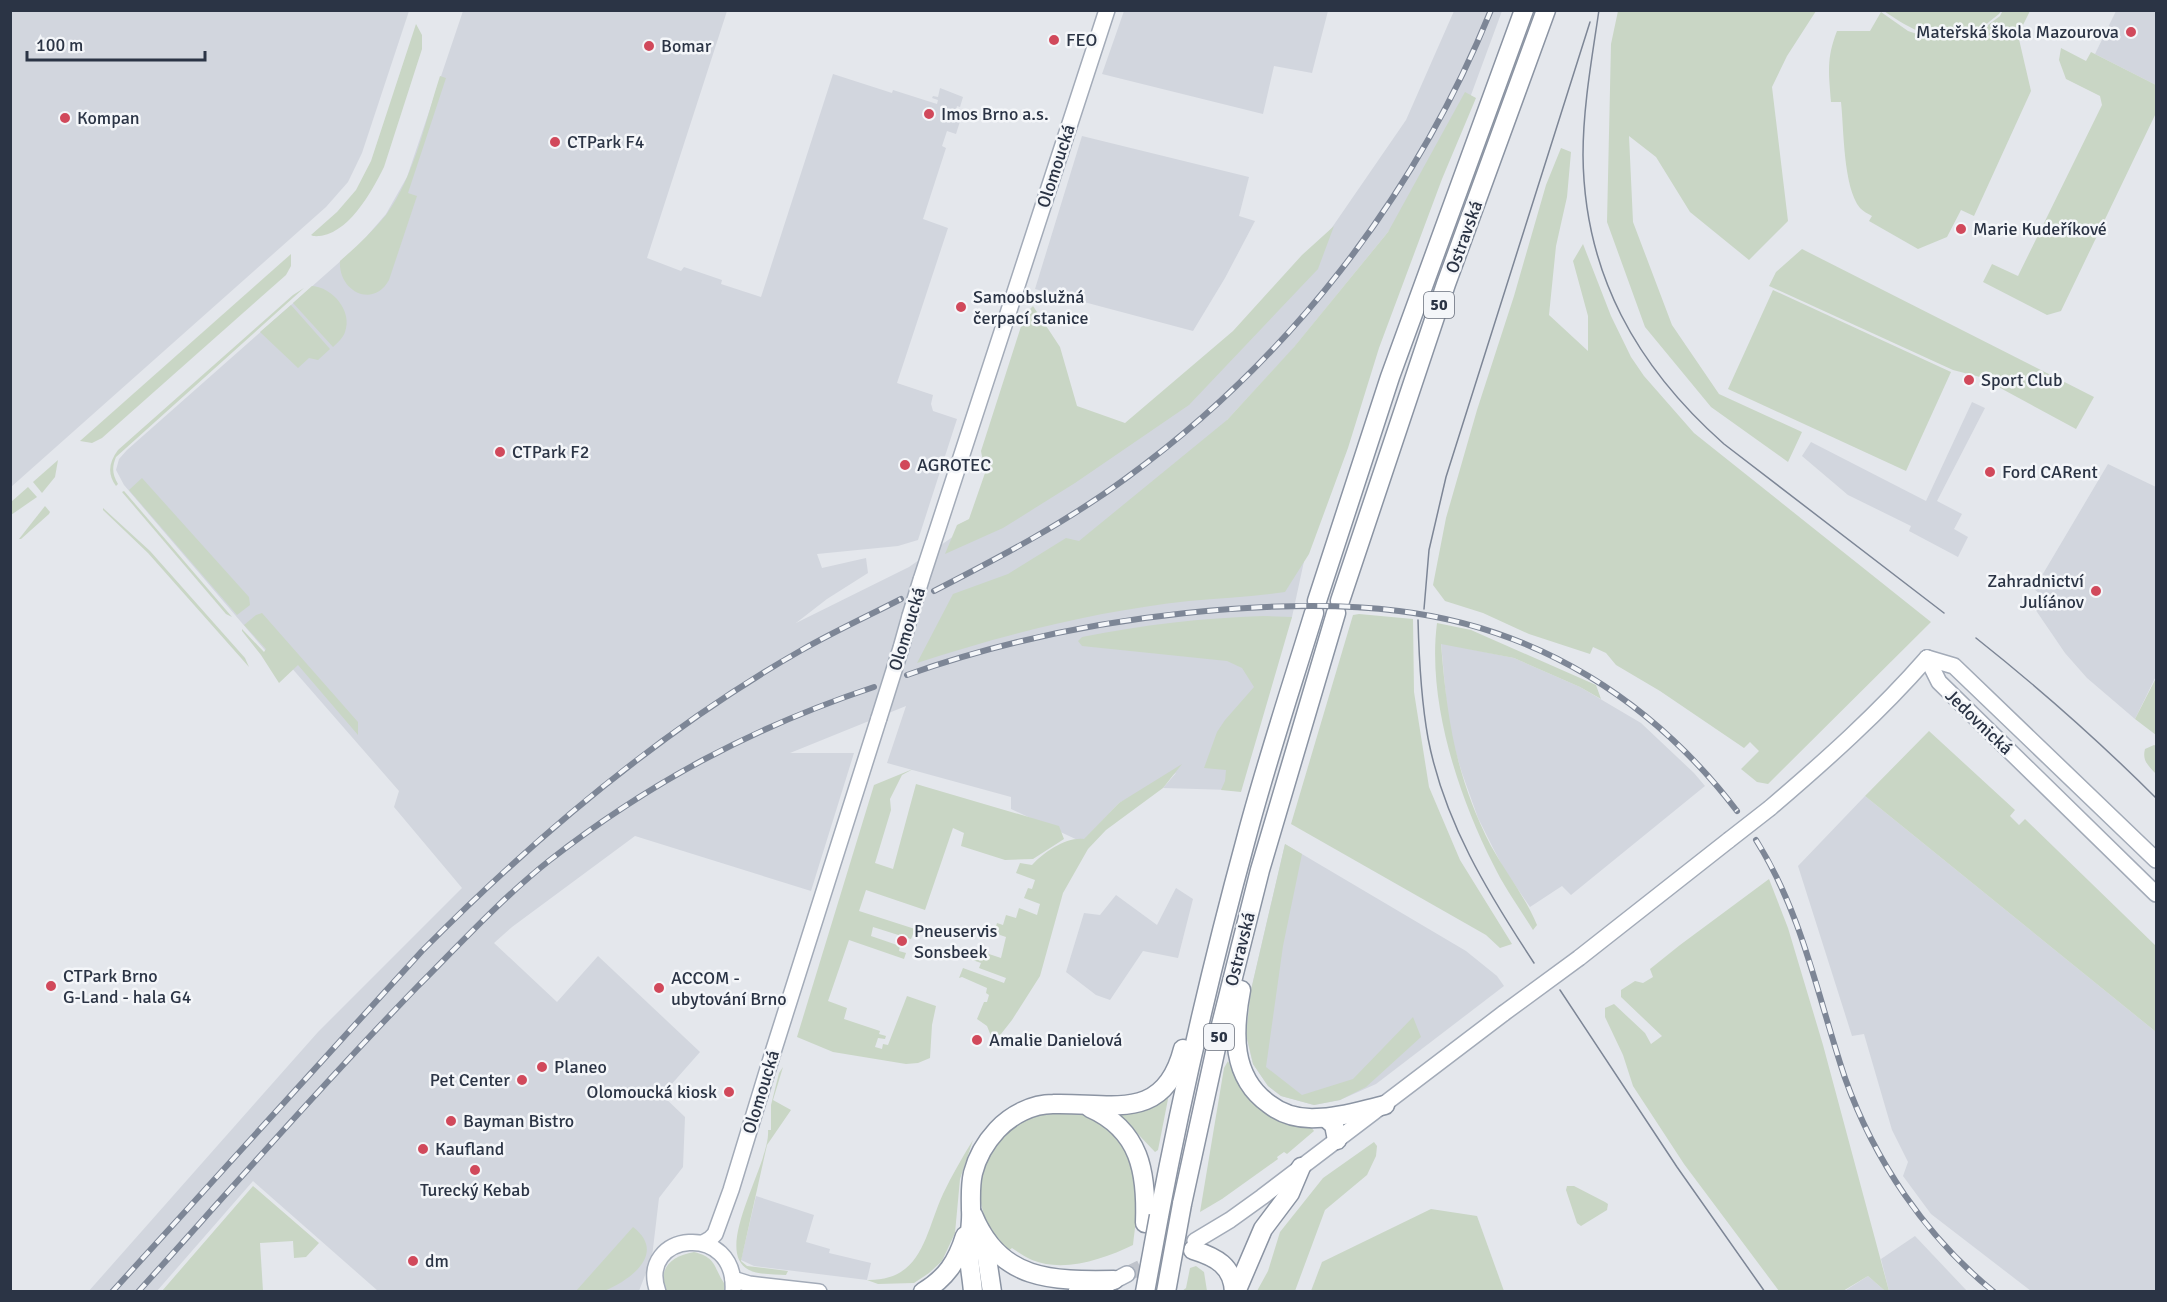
<svg xmlns="http://www.w3.org/2000/svg" width="2167" height="1302" viewBox="0 0 2167 1302" font-family="Signika,sans-serif">
  <style>
    .built { fill: #d2d6de }
    .green { fill: #c9d6c5 }
    .lines { fill: none; stroke-linecap: round; stroke-linejoin: round }
    .major-tunnel { stroke: #bfc3cb; stroke-width: 15; stroke-dasharray: 15 8; stroke-linecap: butt }
    .major-casing { stroke: #a3abb8; stroke-width: 18 }
    .highway-casing { stroke: #8b94a3; stroke-width: 21 }
    .major { stroke: #fff; stroke-width: 15 }
    .highway { stroke: #fff; stroke-width: 18 }
    .tram { stroke: #7d8696; stroke-width: 1.5 }
    .rail-casing { stroke: #7d8696; stroke-width: 6 }
    .rail { stroke: #f4f6f9; stroke-width: 4; stroke-dasharray: 11; stroke-linecap: butt }
    .major-bridge-casing { stroke: #a3abb8; stroke-width: 18; stroke-linecap: butt }
    .highway-bridge-casing { stroke: #8b94a3; stroke-width: 21; stroke-linecap: butt }
    .major-bridge { stroke: #fff; stroke-width: 15 }
    .highway-bridge { stroke: #fff; stroke-width: 18 }
    .poi-dot { fill: #d1495b; stroke: #f4f6f9; stroke-width: 2 }
    .labels { text-anchor: middle; dominant-baseline: central; stroke-width: 5; stroke-linejoin: round; paint-order: stroke }
    .shield { fill: #f4f6f9; stroke: #676e7b; stroke-width: 1.5 }
    .shield-label { font-size: 16px; font-weight: bold; fill: #2b3445 }
    .poi-label { font-size: 18px; fill: #2b3445; stroke: #f4f6f9; text-anchor: start }
    .street-label { font-size: 18px; fill: #2b3445; stroke: #f4f6f9 }
  </style>
  <rect width="100%" height="100%" fill="#e4e7ec"/>
  <g class="built">
    <polygon points="11,10 409,11 362,153 348,182 326,207 11,487"/>
    <polygon points="463,11 727,11 647,258 681,271 684,267 722,280 721,284 761,297 833,74 892,93 893,90 937,104 938,100 932,98 933,96 938,97 940,88 963,97 960,107 957,106 956,110 963,112 956,134 947,131 942,146 946,148 923,219 948,228 897,383 933,395 931,404 933,411 957,419 918,540 898,546 817,554 822,568 866,558 868,573 827,599 796,623 909,567 954,536 1184,399 1300,274 1406,120 1454,11 1502,11 1450,152 1388,232 1291,351 1227,420 1306,552 1292,617 1273,663 1231,790 1163,788 1176,773 1119,803 1082,842 1011,809 1011,797 887,763 906,706 790,753 854,753 811,891 635,836 512,927 494,943 557,1002 598,956 700,1052 662,1095 685,1117 683,1167 659,1198 652,1257 639,1291 378,1291 253,1181 157,1291 88,1292 318,1032 462,888 394,807 399,791 276,650 270,656 124,485 116,470 119,459 127,450 361,243 386,214 407,177"/>
    <polygon points="1124,11 1124,10 1328,11 1312,73 1274,66 1263,114 1102,74"/>
    <polygon points="2116,11 2156,11 2156,85 2095,54"/>
    <polygon points="1082,136 1249,177 1239,216 1255,221 1225,278 1193,331 1035,289"/>
    <polygon points="1972,402 1985,408 1937,501 1962,514 1954,529 1968,537 1958,557 1909,531 1911,526 1848,495 1802,456 1811,442 1926,501"/>
    <polygon points="2108,464 2156,487 2156,676 2135,719 2087,678 2065,653 2035,609 2033,602 2039,593 2034,589"/>
    <polygon points="1441,643 1514,658 1580,687 1641,723 1694,773 1705,786 1571,895 1562,886 1530,907 1504,869 1492,846 1478,818 1462,773 1453,743 1447,709"/>
    <polygon points="1865,796 2156,1032 2156,1291 2031,1291 1931,1214 1903,1176 1908,1162 1892,1130 1864,1034 1852,1036 1798,866"/>
    <polygon points="1285,844 1466,951 1497,976 1504,986 1376,1084 1340,1100 1314,1105 1281,1096 1268,1086 1253,1064 1246,1035 1251,990"/>
    <polygon points="1176,888 1193,899 1178,958 1143,951 1110,1000 1096,995 1066,972 1084,913 1100,915 1116,895 1157,925"/>
    <polygon points="756,1196 814,1215 806,1242 830,1249 829,1253 871,1263 867,1280 754,1266 741,1260"/>
    <polygon points="1915,1236 1967,1291 1889,1291 1881,1259"/>
    <polygon points="1868,1276 1885,1291 1843,1292"/>
  </g>
  <g class="green">
    <path d="M2003 10 2030 11 2018 35 2031 91 1974 216 1961 210 1947 237 1918 249 1869 221 1872 216C1868 214 1863 211 1860 208 1843 187 1844 129 1841 102H1831C1829 73 1826 59 1837 31H1870L1881 12 1908 31 1935 40 1975 35 2000 16Z"/>
    <polygon points="1618,11 1816,11 1787,56 1772,87 1788,221 1749,260 1690,212 1656,157 1629,136 1633,222 1672,325 1719,394 1802,432 1788,462 1711,407 1645,327 1607,222 1611,44"/>
    <path d="M1884 11H2001L1999 14C1991 20 1981 30 1971 33 1936 45 1912 30 1884 11Z"/>
    <path d="M416 24 422 35V49L384 167C371 193 346 239 313 236L311 235 337 212 356 190 371 161Z"/>
    <polygon points="2061,48 2086,61 2091,52 2156,85 2156,113 2061,311 2047,315 1983,282 1992,264 2018,276 2102,105 2100,96 2066,79 2059,60"/>
    <path d="M440 76 446 78 408 193 417 196 389 280C373 309 338 291 340 261 356 247 372 232 386 215 415 175 425 122 440 76Z"/>
    <path d="M1465 92 1476 98 1442 179 1379 348 1348 448 1309 554 1285 592C1253 597 1221 598 1189 601 1097 611 1005 634 917 663L953 594 1008 574 1066 538 1079 541 1227 420 1294 347 1388 232Z"/>
    <polygon points="1561,148 1571,152 1567,197 1556,246 1549,315 1588,351 1588,316 1573,261 1583,244 1611,316 1631,357 1644,376 1694,433 1931,622 1768,784 1757,782 1741,769 1759,751 1750,742 1744,748 1660,691 1616,665 1606,653 1593,647 1590,654 1529,634 1483,613 1445,601 1433,585 1446,518 1477,410 1514,296 1546,185"/>
    <polygon points="1334,226 1318,269 1189,405 1075,483 1003,528 945,554 957,525 969,519 985,473 981,451 1025,314 1033,306 1060,347 1077,406 1125,423 1233,331 1302,255"/>
    <polygon points="1802,249 2094,397 2076,429 1980,377 1953,370 1769,286 1776,272"/>
    <polygon points="291,254 291,266 286,275 102,438 92,443 80,441"/>
    <path d="M312 286C332 287 353 311 345 332 343 338 338 342 333 347L293 303Z"/>
    <path d="M304 288 116 457C112 467 112 474 118 484L116 486C107 474 109 462 118 450L293 295Z"/>
    <polygon points="1773,290 1951,372 1906,471 1728,389"/>
    <polygon points="291,305 330,349 318,360 309,358 298,368 260,332"/>
    <polygon points="58,460 55,477 42,493 33,482"/>
    <polygon points="142,478 249,597 250,605 237,615 129,490"/>
    <polygon points="28,487 37,497 11,515 11,502"/>
    <polygon points="124,491 232,617 226,614 122,492"/>
    <polygon points="45,506 50,512 49,514 21,539 19,539"/>
    <polygon points="103,508 150,551 245,658 249,667 148,553 103,510"/>
    <polygon points="262,613 358,722 358,735 298,665 279,683 261,655 242,631 242,629 264,652 266,649 244,625 256,615"/>
    <polygon points="1359,614 1413,619 1414,692 1429,787 1460,860 1512,944 1500,948 1486,935 1291,824 1353,615"/>
    <path d="M1263 616 1292 617 1241 792 1221 790 1225 781 1226 770 1204 768 1217 732 1225 720 1254 687 1242 668 1227 661 1082 646 1078 641 1082 637C1142 625 1202 618 1263 616Z"/>
    <path d="M1437 623 1471 630 1596 685 1601 699 1580 687 1514 658 1441 644C1447 719 1456 778 1491 846 1506 873 1525 896 1537 925L1533 930C1520 909 1504 887 1493 864 1458 795 1427 701 1437 623Z"/>
    <polygon points="2156,678 2156,735 2135,719"/>
    <polygon points="1929,731 2015,810 2010,816 2019,825 2025,819 2156,946 2156,1032 1865,796"/>
    <path d="M2154 745 2156 746V774C2148 765 2142 761 2145 749Z"/>
    <path d="M1182 764 1163 788 1106 830 1088 849 1063 893 1040 976 1012 1020 1001 1034 995 1037 991 1036 987 1026 977 1019 984 1002H987L989 995 986 993 987 988 962 977 959 978 963 968 1004 983 1006 978 979 968 981 963 967 958 971 948 1001 958 1006 937 994 933 997 923 1003 925 1006 915 1016 918 1019 908 1037 915 1040 904 1024 898 1028 888 1032 889 1035 880 1016 873 1020 863 1032 865C1044 852 1066 837 1084 839L1119 803Z"/>
    <polygon points="913,769 902,775 890,799 891,810 875,863 893,869 916,784 1059,826 1064,839 1033,859 1005,860 961,846 964,833 953,828 925,910 866,890 859,911 915,929 911,939 873,927 871,936 900,946 899,951 906,953 904,959 849,940 828,1001 847,1008 844,1019 880,1031 879,1034 886,1036 885,1039 878,1038 875,1047 882,1049 883,1044 888,1045 907,996 936,1006 932,1025 930,1058 918,1063 906,1064 833,1052 797,1037 874,785"/>
    <polygon points="1285,844 1302,854 1283,946 1266,1067 1302,1095 1353,1079 1413,1017 1421,1037 1366,1087 1340,1100 1314,1105 1281,1096 1268,1086 1253,1064 1246,1034 1251,990"/>
    <polygon points="1769,879 1788,928 1823,1045 1889,1291 1885,1291 1868,1276 1843,1291 1779,1291 1684,1164 1633,1086 1623,1055 1605,1017 1605,1008 1614,1004 1645,1033 1651,1044 1662,1036 1621,997 1621,990 1635,981 1643,983 1653,977 1650,969 1680,945"/>
    <polygon points="1228,1061 1240,1085 1311,1127 1314,1131 1287,1154 1284,1152 1277,1157 1278,1159 1222,1199 1200,1212 1224,1068"/>
    <path d="M783 1067 773 1100 791 1110 767 1145 741 1261 747 1266 788 1271 786 1275C775 1274 759 1275 749 1270 711 1251 771 1163 768 1130H771V1105L779 1073Z"/>
    <polygon points="1169,1094 1158,1150 1155,1152 1119,1114 1136,1112"/>
    <path d="M1060 1111C1069 1112 1080 1112 1088 1115 1114 1125 1134 1153 1137 1180 1140 1200 1135 1225 1133 1245 1104 1259 1064 1273 1032 1260 1025 1257 1018 1252 1012 1248L1007 1252C971 1214 968 1160 1012 1126 1025 1115 1044 1113 1060 1111Z"/>
    <path d="M973 1140 960 1179 955 1233 942 1261 929 1273 914 1283 878 1284 867 1280C923 1281 925 1233 943 1194 952 1175 962 1158 973 1140Z"/>
    <polygon points="1374,1142 1377,1146 1376,1156 1367,1175 1325,1210 1295,1291 1257,1291 1268,1271 1280,1232 1323,1178"/>
    <polygon points="253,1186 319,1243 306,1257 294,1258 293,1241 260,1243 263,1291 162,1291"/>
    <polygon points="1567,1186 1574,1186 1605,1202 1608,1204 1607,1210 1581,1226 1577,1223 1566,1190"/>
    <polygon points="1431,1209 1477,1216 1504,1291 1311,1291 1322,1262"/>
    <path d="M633 1227C667 1253 631 1280 604 1291 597 1294 584 1292 576 1291Z"/>
    <path d="M694 1252C719 1258 713 1270 727 1287L725 1291H665C658 1267 672 1256 694 1252Z"/>
    <polygon points="1196,1266 1204,1272 1207,1291 1182,1291 1186,1288 1190,1268"/>
  </g>
  <g class="lines">
    <polyline class="major-tunnel" points="1127,1274 1195,1241"/>
    <defs>
      <g id="major">
        <polyline points="921,580 1107,10"/>
        <polyline points="901,648 910,616"/>
        <polyline points="1927,658 1939,682 2156,894"/>
        <polyline points="1927,658 1954,666 2156,860"/>
        <path d="M1770 808C1825 761 1879 713 1927 658"/>
        <polyline points="1579,958 1729,840"/>
        <polyline points="1195,1241 1230,1220 1262,1197 1504,1013"/>
        <polyline points="703,1243 710,1239 715,1234 731,1190 774,1049 879,718"/>
        <polyline points="733,1279 749,1284 819,1292"/>
        <polyline points="1104,1286 1127,1274"/>
        <path d="M658 1292C636 1232 738 1220 733 1292"/>
        <polyline points="1076,1292 1105,1283"/>
      </g>
      <g id="highway">
        <polyline points="1317,601 1390,377 1524,10"/>
        <polyline points="1340,601 1446,284 1546,10"/>
        <path d="M1241 990C1233 1032 1231 1077 1269 1104 1283 1115 1299 1119 1317 1118 1340 1118 1363 1110 1385 1105"/>
        <path d="M1090 1108C1140 1130 1147 1172 1145 1223"/>
        <polyline points="1326,1118 1334,1125 1337,1140"/>
        <polyline points="1182,1204 1221,1025 1260,870 1336,613"/>
        <path d="M973 1215C1000 1281 1052 1281 1114 1280"/>
        <path d="M1159 1216C1183 1089 1212 964 1246 839 1266 763 1291 688 1314 613"/>
        <polyline points="984,1238 992,1292"/>
        <path d="M1193 1250C1216 1257 1233 1266 1234 1292"/>
        <path d="M923 1292C946 1278 957 1262 965 1236"/>
        <path d="M973 1292C972 1277 968 1261 969 1246 969 1234 972 1222 971 1210 971 1197 970 1186 973 1173 977 1157 985 1143 997 1130 1011 1115 1032 1104 1053 1104 1110 1102 1164 1124 1183 1049"/>
        <polyline points="1236,1292 1263,1229 1290,1193 1301,1167"/>
      </g>
    </defs>
    <use href="#major" class="major-casing"/>
    <use href="#highway" class="highway-casing"/>
    <use href="#major" class="major"/>
    <use href="#highway" class="highway"/>
    <g class="tram">
      <path d="M1599 10C1592 58 1583 107 1583 155 1584 274 1637 367 1724 444L1944 613"/>
      <polyline points="1424,609 1429,550 1446,477 1590,22"/>
      <path d="M1418 620C1419 659 1421 699 1428 738 1444 822 1488 893 1534 963"/>
      <path d="M1976 638C2039 688 2099 741 2156 798"/>
      <polyline points="1560,990 1677,1167 1765,1292"/>
    </g>
    <defs>
      <g id="rail">
        <path d="M934 591C1000 557 1065 523 1125 479 1288 361 1415 197 1491 10"/>
        <path d="M907 675C997 643 1091 623 1186 613 1255 606 1329 602 1399 611 1538 628 1653 701 1737 811"/>
        <path d="M1756 840C1803 915 1817 995 1845 1078 1874 1160 1926 1237 1994 1292"/>
        <path d="M112 1292 422 951C535 837 660 731 800 651 833 632 868 616 901 599"/>
        <path d="M138 1292C230 1190 321 1086 417 987 460 944 502 898 550 860 650 782 754 727 874 687"/>
      </g>
    </defs>
    <use href="#rail" class="rail-casing"/>
    <use href="#rail" class="rail"/>
    <defs>
      <g id="major-bridge">
        <polyline points="910,616 921,580"/>
        <polyline points="879,718 901,648"/>
        <polyline points="1729,840 1770,808"/>
        <polyline points="1504,1013 1579,958"/>
      </g>
      <g id="highway-bridge">
        <polyline points="1145,1292 1159,1216"/>
        <polyline points="1166,1292 1182,1204"/>
      </g>
    </defs>
    <use href="#major-bridge" class="major-bridge-casing"/>
    <use href="#highway-bridge" class="highway-bridge-casing"/>
    <use href="#major-bridge" class="major-bridge"/>
    <use href="#highway-bridge" class="highway-bridge"/>
  </g>
  <g class="poi-dot">
    <circle cx="2131" cy="32" r="6"/>
    <circle cx="1054" cy="40" r="6"/>
    <circle cx="649" cy="46" r="6"/>
    <circle cx="929" cy="114" r="6"/>
    <circle cx="65" cy="118" r="6"/>
    <circle cx="555" cy="142" r="6"/>
    <circle cx="1961" cy="229" r="6"/>
    <circle cx="961" cy="307" r="6"/>
    <circle cx="1969" cy="380" r="6"/>
    <circle cx="500" cy="452" r="6"/>
    <circle cx="905" cy="465" r="6"/>
    <circle cx="1990" cy="472" r="6"/>
    <circle cx="2096" cy="591" r="6"/>
    <circle cx="902" cy="941" r="6"/>
    <circle cx="51" cy="986" r="6"/>
    <circle cx="659" cy="988" r="6"/>
    <circle cx="977" cy="1040" r="6"/>
    <circle cx="542" cy="1067" r="6"/>
    <circle cx="522" cy="1080" r="6"/>
    <circle cx="729" cy="1092" r="6"/>
    <circle cx="451" cy="1121" r="6"/>
    <circle cx="423" cy="1149" r="6"/>
    <circle cx="475" cy="1170" r="6"/>
    <circle cx="413" cy="1261" r="6"/>
  </g>
  <g class="labels">
    <g class="shield">
      <rect x="1424" y="292" width="30" height="26" rx="4.5"/>
      <rect x="1204" y="1024" width="30" height="26" rx="4.5"/>
    </g>
    <g class="shield-label">
      <text x="1439" y="305">50</text>
      <text x="1219" y="1037">50</text>
    </g>
    <g class="poi-label">
      <text x="2119" y="32" text-anchor="end">Mateřská škola Mazourova</text>
      <text x="1066" y="40">FEO</text>
      <text x="661" y="46">Bomar</text>
      <text x="941" y="114">Imos Brno a.s.</text>
      <text x="77" y="118">Kompan</text>
      <text x="567" y="142">CTPark F4</text>
      <text x="1973" y="229">Marie Kudeříkové</text>
      <text x="973" y="297">Samoobslužná<tspan x="973" dy="21">čerpací stanice</tspan></text>
      <text x="1981" y="380">Sport Club</text>
      <text x="512" y="452">CTPark F2</text>
      <text x="917" y="465">AGROTEC</text>
      <text x="2002" y="472">Ford CARent</text>
      <text x="2084" y="581" text-anchor="end">Zahradnictví<tspan x="2084" dy="21">Julíánov</tspan></text>
      <text x="914" y="931">Pneuservis<tspan x="914" dy="21">Sonsbeek</tspan></text>
      <text x="63" y="976">CTPark Brno<tspan x="63" dy="21">G-Land - hala G4</tspan></text>
      <text x="671" y="978">ACCOM -<tspan x="671" dy="21">ubytování Brno</tspan></text>
      <text x="989" y="1040">Amalie Danielová</text>
      <text x="554" y="1067">Planeo</text>
      <text x="510" y="1080" text-anchor="end">Pet Center</text>
      <text x="717" y="1092" text-anchor="end">Olomoucká kiosk</text>
      <text x="463" y="1121">Bayman Bistro</text>
      <text x="435" y="1149">Kaufland</text>
      <text x="475" y="1190" text-anchor="middle">Turecký Kebab</text>
      <text x="425" y="1261">dm</text>
    </g>
    <g class="street-label">
      <text transform="translate(1056 166) rotate(-72)">Olomoucká</text>
      <text transform="translate(1464 237) rotate(-70)">Ostravská</text>
      <text transform="translate(907 629) rotate(-73)">Olomoucká</text>
      <text transform="translate(1979 722) rotate(44)">Jedovnická</text>
      <text transform="translate(1240 949) rotate(-76)">Ostravská</text>
      <text transform="translate(761 1092) rotate(-73)">Olomoucká</text>
    </g>
  </g>
  <rect width="2167" height="1302" fill="none" stroke="#2b3445" stroke-width="24"/>
  <path d="M27 51v9h178v-9" fill="none" stroke="#2b3445" stroke-width="3"/>
  <text x="36" y="51" font-size="18" fill="#2b3445" stroke="#f4f6f9" stroke-width="4.5" paint-order="stroke">100 m</text>
</svg>
